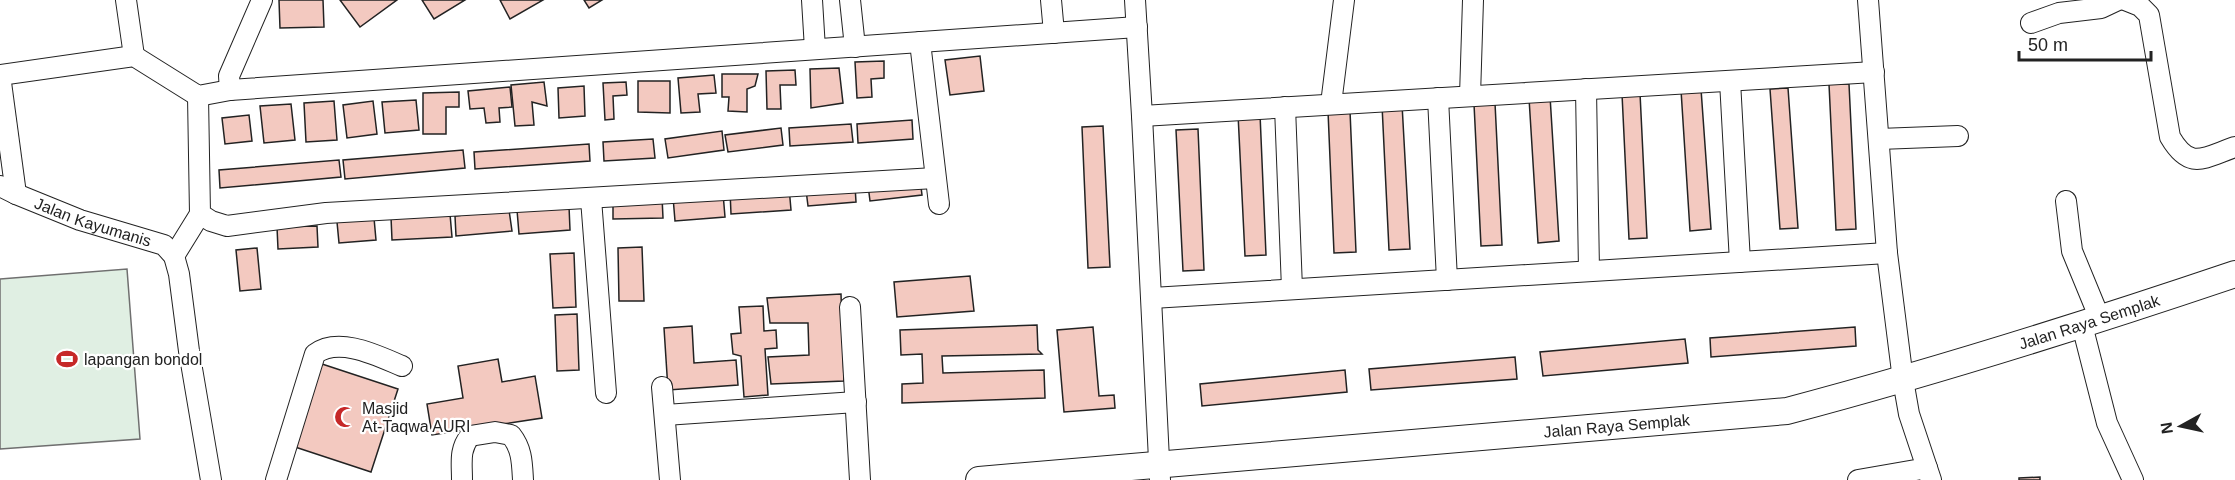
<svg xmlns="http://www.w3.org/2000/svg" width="2235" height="480" viewBox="0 0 2235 480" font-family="Helvetica,sans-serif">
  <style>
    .green { fill: #e0efe3; stroke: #6f6f6f; stroke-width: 1.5 }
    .building { fill: #f3c9c0; stroke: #222; stroke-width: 1.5 }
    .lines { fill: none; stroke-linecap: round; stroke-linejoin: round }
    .minor-casing { stroke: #222; stroke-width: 22 }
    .major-casing { stroke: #222; stroke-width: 28 }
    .minor { stroke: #fff; stroke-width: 20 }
    .major { stroke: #fff; stroke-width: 26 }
    .labels { text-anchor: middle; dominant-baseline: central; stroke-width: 4.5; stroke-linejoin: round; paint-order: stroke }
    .street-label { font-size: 16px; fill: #222; stroke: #fff }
    .poi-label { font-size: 16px; fill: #222; stroke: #fff; text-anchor: start }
  </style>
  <rect width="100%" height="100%" fill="#fff"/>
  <polygon class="green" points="127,269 140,439 0,449 0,279"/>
  <g class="building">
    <polygon points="279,0 323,0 324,27 280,28"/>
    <polygon points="340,0 397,0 360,27"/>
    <polygon points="422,0 465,0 434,19"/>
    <polygon points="500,0 543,0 510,19"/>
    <polygon points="584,0 602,0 589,8"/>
    <polygon points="980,56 984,91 950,95 945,60"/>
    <polygon points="884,61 884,78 871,79 872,97 857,98 855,62"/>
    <polygon points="839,68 843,103 811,108 810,69"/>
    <polygon points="795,70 796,85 780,85 781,109 767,109 766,71"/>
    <polygon points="722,74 758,74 755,86 747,89 747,112 728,111 729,97 722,97"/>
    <polygon points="714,75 716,93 698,94 700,112 681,113 678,78"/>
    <polygon points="638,81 670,81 670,113 638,112"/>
    <polygon points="544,82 547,106 532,102 534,125 515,126 511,85"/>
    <polygon points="626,82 627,95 613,96 614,119 605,120 603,83"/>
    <polygon points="1829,84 1849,84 1856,229 1836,230"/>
    <polygon points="584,86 585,116 559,118 558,88"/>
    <polygon points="510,87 512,107 499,108 500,122 486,123 484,108 470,109 468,91"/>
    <polygon points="1788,88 1798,228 1780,229 1770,89"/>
    <polygon points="1701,89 1711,229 1690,231 1681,90"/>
    <polygon points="459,92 459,107 446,107 446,134 423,134 423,93"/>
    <polygon points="1640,93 1647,238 1629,239 1622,94"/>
    <polygon points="1550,96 1559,241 1538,243 1529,98"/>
    <polygon points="416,100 419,130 385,133 382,102"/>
    <polygon points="334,101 337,140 306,142 304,103"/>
    <polygon points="373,101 377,134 347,138 343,105"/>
    <polygon points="1495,103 1502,245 1481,246 1474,104"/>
    <polygon points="291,104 295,140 264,143 260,106"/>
    <polygon points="1402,104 1410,249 1389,250 1382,105"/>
    <polygon points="1328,111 1350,111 1356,252 1334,253"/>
    <polygon points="1238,114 1260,114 1266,255 1245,256"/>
    <polygon points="249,115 252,141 225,144 222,118"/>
    <polygon points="912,120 913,139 858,143 857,124"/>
    <polygon points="851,124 853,142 790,146 789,128"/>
    <polygon points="1103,126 1110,267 1088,268 1082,127"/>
    <polygon points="781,128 783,145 728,152 725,135"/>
    <polygon points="1198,129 1204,270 1183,271 1176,130"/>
    <polygon points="722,131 724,150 668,158 665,139"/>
    <polygon points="653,139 655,158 604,161 603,142"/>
    <polygon points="589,144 590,161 475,169 474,152"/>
    <polygon points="463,150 465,168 345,179 343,160"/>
    <polygon points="339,160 341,177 220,188 219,170"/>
    <polygon points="920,179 922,195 870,201 868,185"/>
    <polygon points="855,186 856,202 808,206 806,190"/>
    <polygon points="789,187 791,210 731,214 730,191"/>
    <polygon points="723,193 725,217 675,221 673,197"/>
    <polygon points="662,197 663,218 613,219 613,198"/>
    <polygon points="569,206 570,230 519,234 517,210"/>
    <polygon points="509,210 512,231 456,236 455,216"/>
    <polygon points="450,214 452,237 392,240 391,217"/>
    <polygon points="374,218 376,240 339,243 337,222"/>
    <polygon points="317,226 318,247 278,249 277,227"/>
    <polygon points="642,247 644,301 619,301 618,248"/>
    <polygon points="257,248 261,289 240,291 236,250"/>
    <polygon points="574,253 576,307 553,308 550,254"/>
    <polygon points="970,276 974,311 897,317 894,282"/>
    <polygon points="841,294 844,381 771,384 768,357 809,355 808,323 770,323 767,298"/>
    <polygon points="763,306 764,331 776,330 777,348 765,349 768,395 744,397 741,356 733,354 731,334 741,333 739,307"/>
    <polygon points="577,314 579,370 557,371 555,315"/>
    <polygon points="1037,325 1038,350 1042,354 942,356 943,373 1044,370 1045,398 902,403 902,384 923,383 922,354 901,355 900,330"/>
    <polygon points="692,326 694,363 736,360 738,385 668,390 664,328"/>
    <polygon points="1093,327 1099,396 1114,395 1115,408 1064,412 1057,330"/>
    <polygon points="1855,327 1856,346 1711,357 1710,338"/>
    <polygon points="1685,339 1688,363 1543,376 1540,352"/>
    <polygon points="1515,357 1517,379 1371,390 1369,369"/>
    <polygon points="498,359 502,382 535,376 542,418 432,435 427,404 463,398 458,366"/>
    <polygon points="319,363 398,389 371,472 292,446"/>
    <polygon points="1345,370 1347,392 1202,406 1200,384"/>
    <polygon points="2040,477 2040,480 2019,480 2019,478"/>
  </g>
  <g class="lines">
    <defs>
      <g id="minor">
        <polyline points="126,0 134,56"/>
        <polyline points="812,0 815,49"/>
        <polyline points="850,0 855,47"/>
        <polyline points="1051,0 1054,33"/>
        <polyline points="1135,0 1142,116 1160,480"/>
        <polyline points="1868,0 1887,253 1903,380 1909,414 1931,480"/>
        <path d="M2125 0 2140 6 2149 15 2170 137C2190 171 2203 158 2235 147"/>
        <polyline points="2031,23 2059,13 2101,8 2118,0"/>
        <polyline points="920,42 939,204"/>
        <polyline points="0,75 134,56 198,96 230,90 1137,27"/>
        <polyline points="0,75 16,194"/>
        <polyline points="1730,81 1740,262"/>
        <polyline points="1586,89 1589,271"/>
        <polyline points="230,90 229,76 262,0"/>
        <polyline points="198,96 200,214 211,221 227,226 326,213 935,178"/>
        <polyline points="1470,96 1473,0"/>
        <polyline points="1438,98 1447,280"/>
        <polyline points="1331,104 1344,0"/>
        <polyline points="1285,107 1292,289"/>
        <polyline points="1142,116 1874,72"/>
        <polyline points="1879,139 1958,136"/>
        <path id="s1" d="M0 186 16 194 80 220 164 245 174 256 179 274 189 351 211 480"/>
        <polyline points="591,199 606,393"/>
        <polyline points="2066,201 2072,251 2100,319"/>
        <polyline points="174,256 200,214"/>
        <polyline points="1152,298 1887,253"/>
        <polyline points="850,307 860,480"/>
        <polyline points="2082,325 2107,423 2133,480"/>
        <polyline points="662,387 670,480"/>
        <polyline points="665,415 856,402"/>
        <path d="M276 480 315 354C339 336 378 356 402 366"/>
        <path d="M462 480C462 462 459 450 470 436L495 432 511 435C522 449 522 462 523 480"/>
        <polyline points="1858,480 1927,468"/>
      </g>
      <g id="major">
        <path id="s2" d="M979 480 1787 411C1938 371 2087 324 2235 274"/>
      </g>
    </defs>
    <use href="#minor" class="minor-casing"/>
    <use href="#major" class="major-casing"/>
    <use href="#minor" class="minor"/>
    <use href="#major" class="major"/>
  </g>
  <defs>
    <symbol id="stadium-bare" viewBox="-9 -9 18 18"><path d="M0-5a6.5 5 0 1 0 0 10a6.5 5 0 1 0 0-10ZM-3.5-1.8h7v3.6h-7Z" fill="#c62828" stroke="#fff" stroke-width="2.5" paint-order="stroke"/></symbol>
    <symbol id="mosque-bare" viewBox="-9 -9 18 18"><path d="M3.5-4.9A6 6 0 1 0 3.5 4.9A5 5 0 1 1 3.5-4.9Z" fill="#c62828" stroke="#fff" stroke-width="2.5" paint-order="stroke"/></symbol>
  </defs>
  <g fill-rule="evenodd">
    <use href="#stadium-bare" x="52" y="344" width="30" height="30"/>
    <use href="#mosque-bare" x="330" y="402" width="30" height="30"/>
  </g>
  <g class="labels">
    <g class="street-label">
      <text stroke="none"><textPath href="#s1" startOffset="100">Jalan Kayumanis</textPath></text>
      <text stroke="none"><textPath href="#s2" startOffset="1126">Jalan Raya Semplak</textPath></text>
      <text stroke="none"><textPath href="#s2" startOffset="640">Jalan Raya Semplak</textPath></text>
    </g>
    <g class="poi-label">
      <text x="84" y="359">lapangan bondol</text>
      <text x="362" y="408">Masjid<tspan x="362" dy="18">At-Taqwa AURI</tspan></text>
    </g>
  </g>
  <g transform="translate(2181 426) rotate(262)" stroke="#ffffff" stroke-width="4.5" paint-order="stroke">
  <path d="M0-4.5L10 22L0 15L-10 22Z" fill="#222222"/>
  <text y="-9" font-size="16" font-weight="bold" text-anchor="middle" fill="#222222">N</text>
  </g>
  <path d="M2019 51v9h132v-9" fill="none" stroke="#222222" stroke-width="3"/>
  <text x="2028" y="51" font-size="18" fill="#222222" stroke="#ffffff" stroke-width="4.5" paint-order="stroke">50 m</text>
</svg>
